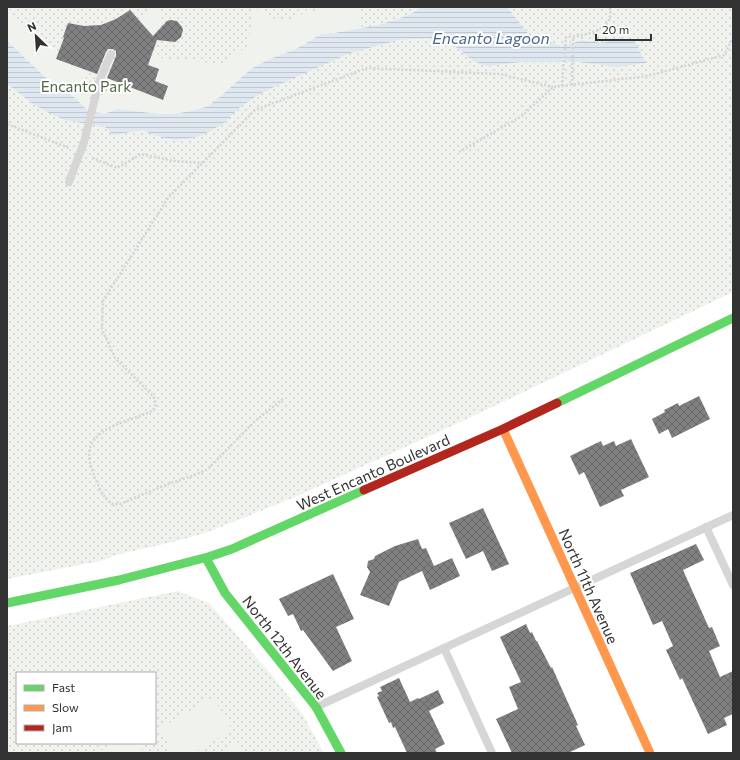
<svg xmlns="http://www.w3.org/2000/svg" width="740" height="760" viewBox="0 0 740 760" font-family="Commissioner,sans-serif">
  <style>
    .grass { fill: url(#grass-dots); fill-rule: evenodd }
    .garden { fill: #f0f3ed }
    .water { fill: url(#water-rules) }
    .building { fill: url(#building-cross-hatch) }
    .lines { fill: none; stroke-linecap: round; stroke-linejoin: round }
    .path { stroke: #d4d4d4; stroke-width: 2.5; stroke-dasharray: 2 2; stroke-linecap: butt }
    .lane { stroke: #d6d6d6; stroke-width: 8 }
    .fast { stroke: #63d668; stroke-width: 9 }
    .slow { stroke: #ff974d; stroke-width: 9 }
    .jam { stroke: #b3261e; stroke-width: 9 }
    .labels { text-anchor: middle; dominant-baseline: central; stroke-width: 4; stroke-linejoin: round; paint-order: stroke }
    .park-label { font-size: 15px; fill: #506944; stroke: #fff }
    .street-label { font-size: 15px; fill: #323232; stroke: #fff }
    .water-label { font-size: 16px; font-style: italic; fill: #49678b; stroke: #fff }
  </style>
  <defs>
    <pattern id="grass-dots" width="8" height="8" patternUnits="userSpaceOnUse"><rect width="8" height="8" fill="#f0f3ed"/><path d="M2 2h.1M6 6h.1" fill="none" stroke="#ced1cc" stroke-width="1.8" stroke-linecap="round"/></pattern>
    <pattern id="water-rules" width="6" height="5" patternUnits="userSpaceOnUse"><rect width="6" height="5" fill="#dfe7f0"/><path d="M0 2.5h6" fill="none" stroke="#c0c7ce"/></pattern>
    <pattern id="building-cross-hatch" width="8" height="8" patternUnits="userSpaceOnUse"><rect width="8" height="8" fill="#808080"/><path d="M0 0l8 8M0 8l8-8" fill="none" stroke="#696969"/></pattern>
  </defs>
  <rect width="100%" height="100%" fill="#fff"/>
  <g class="grass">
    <polygon points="7,7 733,7 733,292 467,419 295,497 246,517 205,533 177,541 116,555 105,560 7,579"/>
    <path d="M178 591 209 603 272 675 303 715 324 753H7V626ZM17 673H155V743H17Z"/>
  </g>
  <g class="garden">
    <path d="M7 7H8C20 27 38 42 59 51L57 59 88 71 84 82 90 97 86 109 75 98 48 80 7 41Z"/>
    <polygon points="154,7 163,13 155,38 140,22"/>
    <path d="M321 7H347L362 11 360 19 362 29 323 34 298 48 268 60 249 70 220 97 203 108 181 113 167 114H159L117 109 105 114 94 112 98 99 107 94 113 81 163 99 168 86 155 81 159 69 148 65 154 49 160 58 223 64 227 63 248 45 253 12 260 9C274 23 292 27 306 10L312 14 314 11 319 10Z"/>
    <polygon points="213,697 232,730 193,753 173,753 159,729"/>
    <polygon points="238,742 245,753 219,753"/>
    <polygon points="114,743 138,743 144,753 97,753"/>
  </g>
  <polygon class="water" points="420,7 507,7 532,39 542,38 561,47 582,40 601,43 621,39 630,39 636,43 646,63 616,67 580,62 519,62 489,66 483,65 472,60 451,43 443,39 424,38 399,40 350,53 263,92 240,107 223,124 208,132 197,137 175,140 160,137 142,130 113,135 110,133 109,130 105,127 65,120 49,113 33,104 7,84 7,41 48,80 75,98 88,111 105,114 117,109 159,114 174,114 196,110 208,106 220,97 244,75 254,67 268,60 298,48 318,36 374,26 402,18 416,11"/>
  <g class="building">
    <polygon points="130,10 153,36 167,21 170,20 177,21 182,27 183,30 181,37 175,42 157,40 148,65 159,69 155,81 168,86 163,100 107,78 116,56 116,51 113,49 108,49 106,52 97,74 56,59 64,38 63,37 68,23 84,26 101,25 116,19"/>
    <polygon points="699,396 710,419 672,438 668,429 659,434 652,419 665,412 664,410 678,403 679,406"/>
    <polygon points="631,439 649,477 621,490 624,496 600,507 584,472 579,475 570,456 601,441 603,446 614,441 616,446"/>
    <polygon points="483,508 509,564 492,571 483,551 466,559 449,523"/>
    <polygon points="418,539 422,549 426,548 434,566 452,558 460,576 430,590 422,571 399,582 389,606 360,595 370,572 367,567 368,561 374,559 375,556 395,546"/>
    <polygon points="696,544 704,560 683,570 709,628 712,627 720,646 709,651 720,677 733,671 733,714 724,718 727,725 708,734 682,678 680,680 666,650 673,646 662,621 653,625 630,573"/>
    <polygon points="333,574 354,619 336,627 352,661 333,671 303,630 301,631 293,614 288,616 279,599"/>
    <polygon points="526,624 530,633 532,632 536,641 537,641 551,668 552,667 578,725 576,726 585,745 568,753 512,753 496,719 518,709 509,687 521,682 500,637"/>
    <polygon points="399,678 410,702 418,698 419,699 438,690 444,703 429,711 445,744 435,749 437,753 407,753 395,727 393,728 391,722 389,723 377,697 379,696 377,693 382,691 380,687"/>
  </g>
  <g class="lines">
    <g class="path">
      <polyline points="572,85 573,37"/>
      <path d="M562 86 566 37C579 37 604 32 609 20 611 15 610 11 610 7"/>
      <polyline points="7,124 69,148"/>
      <polyline points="459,152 522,116 553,87 648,76 724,55 733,38"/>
      <polyline points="92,158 117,168 141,154 174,161 202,163"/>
      <path d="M283 399 254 422 208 469 195 475 168 484 120 504H112C103 498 98 485 94 475 74 429 121 425 152 411 157 406 156 402 153 396L115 358 102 329 103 301 168 198 255 110 367 68 500 74 553 87"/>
    </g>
    <g class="lane">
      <polyline points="69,182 84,142 99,82 111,54"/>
      <polyline points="706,527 733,585"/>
      <polyline points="444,648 492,753"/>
      <polyline points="316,707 733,515"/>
    </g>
    <g class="fast">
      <polyline points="557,403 733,318"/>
      <polyline points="206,558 225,593 316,707 341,753"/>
      <polyline points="7,603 119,580 208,557 232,549 364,490"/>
    </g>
    <polyline class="slow" points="503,429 650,753"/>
    <polyline class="jam" points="364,490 503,429 557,403"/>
  </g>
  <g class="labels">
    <g class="park-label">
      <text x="86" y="86">Encanto Park</text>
    </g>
    <g class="street-label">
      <text transform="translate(373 472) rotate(-24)">West Encanto Boulevard</text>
      <text transform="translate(589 586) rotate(66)">North 11th Avenue</text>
      <text transform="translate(285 647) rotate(52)">North 12th Avenue</text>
    </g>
    <g class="water-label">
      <text x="491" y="37">Encanto Lagoon</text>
    </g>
  </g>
  <rect width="740" height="760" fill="none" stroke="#323232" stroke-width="16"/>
  <rect x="16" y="672" width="140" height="72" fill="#ffffff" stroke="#adadad"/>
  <rect x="24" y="685" width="20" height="6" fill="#63d668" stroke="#adadad"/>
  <text x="52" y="692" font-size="12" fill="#323232">Fast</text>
  <rect x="24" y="705" width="20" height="6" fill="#ff974d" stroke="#adadad"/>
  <text x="52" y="712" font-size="12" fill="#323232">Slow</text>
  <rect x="24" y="725" width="20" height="6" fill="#b3261e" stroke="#adadad"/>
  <text x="52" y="732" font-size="12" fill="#323232">Jam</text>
  <g transform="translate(36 36) rotate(335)" stroke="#ffffff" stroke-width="3" paint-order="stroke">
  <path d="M0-3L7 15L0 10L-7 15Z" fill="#323232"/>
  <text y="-6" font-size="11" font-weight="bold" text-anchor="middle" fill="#323232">N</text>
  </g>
  <path d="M596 34v6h55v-6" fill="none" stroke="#323232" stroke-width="2"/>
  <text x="602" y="34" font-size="12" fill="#323232" stroke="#ffffff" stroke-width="3" paint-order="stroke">20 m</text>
</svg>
